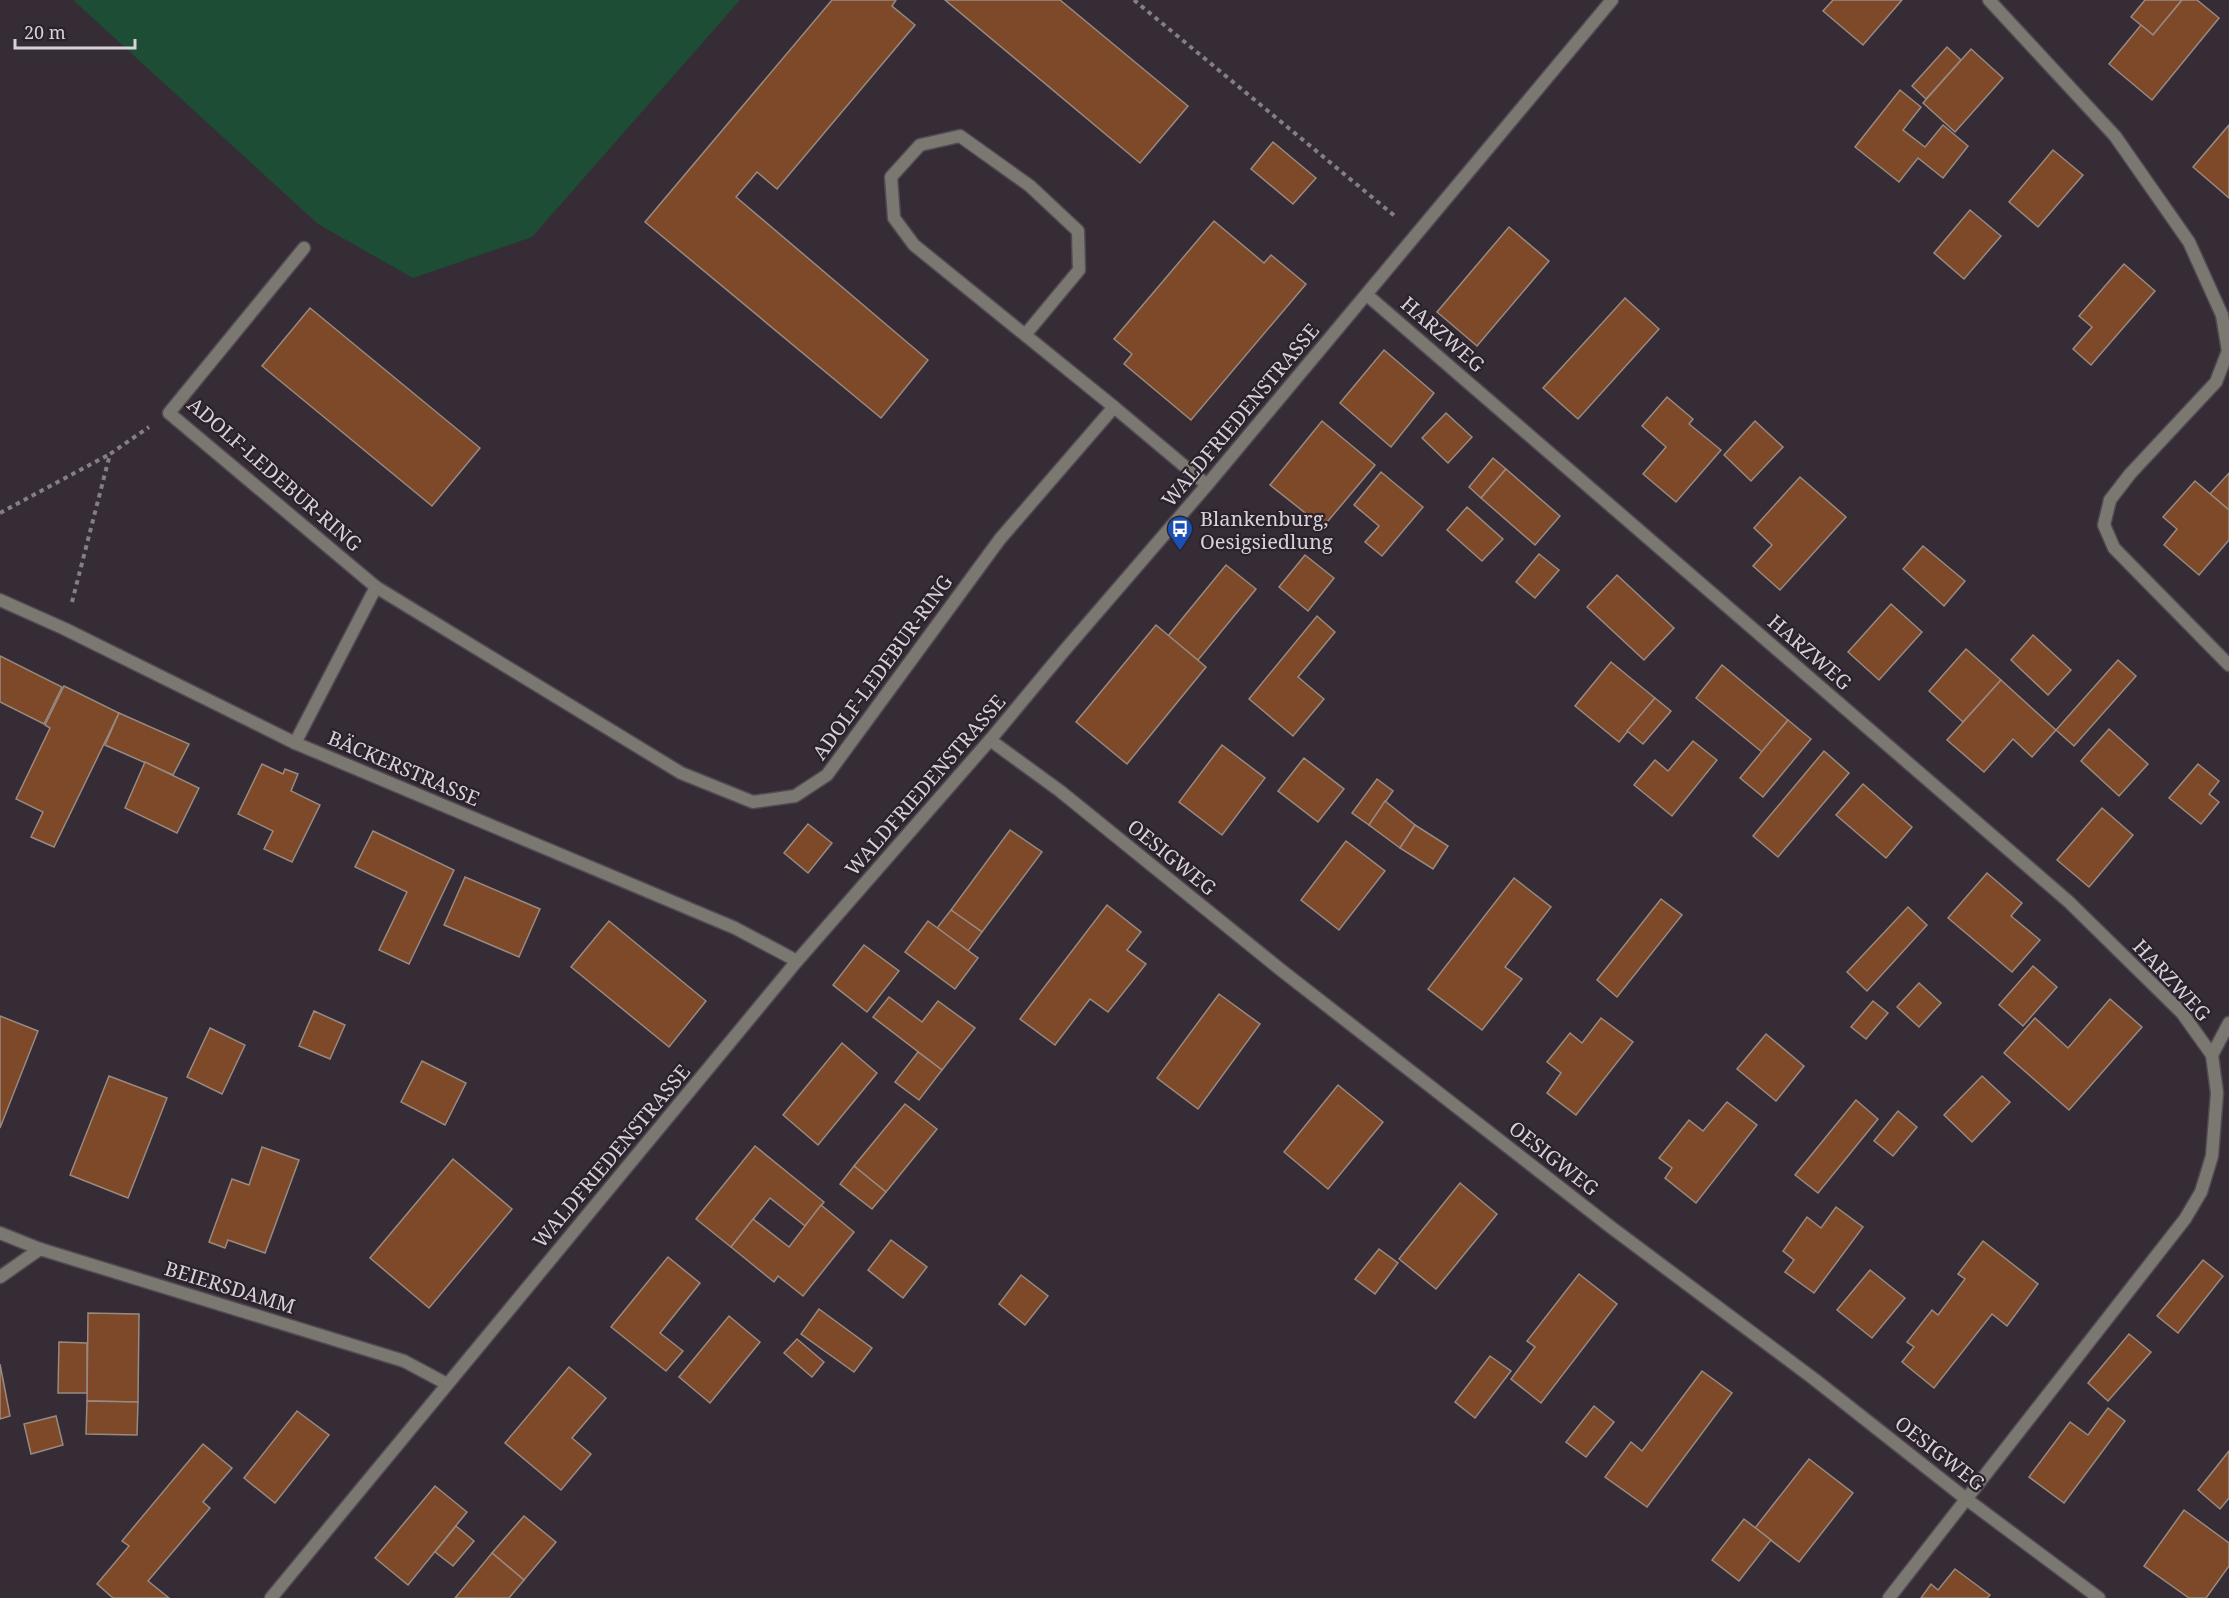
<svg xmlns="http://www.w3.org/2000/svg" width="2229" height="1598" viewBox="0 0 2229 1598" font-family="'Noto Serif',serif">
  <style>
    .green { fill: #1e4d35 }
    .building { fill: #7e4928; stroke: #988981; stroke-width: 1.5 }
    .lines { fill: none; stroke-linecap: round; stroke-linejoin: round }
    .service-casing { stroke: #524a53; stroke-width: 15 }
    .minor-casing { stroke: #524a53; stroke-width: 15 }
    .path { stroke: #857e86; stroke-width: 4; stroke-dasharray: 4.5 4.5; stroke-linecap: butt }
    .service { stroke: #7b7771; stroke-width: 12 }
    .minor { stroke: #7b7771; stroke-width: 12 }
    .labels { text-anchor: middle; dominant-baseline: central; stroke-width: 4.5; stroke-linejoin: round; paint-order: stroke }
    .street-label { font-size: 20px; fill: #d7d1d8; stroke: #2b222c }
    .poi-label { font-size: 20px; fill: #d7d1d8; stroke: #2b222c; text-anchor: start }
  </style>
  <rect width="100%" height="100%" fill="#352c36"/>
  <polygon class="green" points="73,0 740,0 532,237 413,278 318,224"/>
  <g class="building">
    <polygon points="832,0 896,0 892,6 915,25 777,189 757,172 736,197 928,360 881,418 645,222"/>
    <polygon points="945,0 1060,0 1188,106 1140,163"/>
    <polygon points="1833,0 1902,0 1863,45 1823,11"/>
    <polygon points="2145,0 2182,0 2153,35 2131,17"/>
    <polygon points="2182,0 2197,0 2219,18 2152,100 2109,64 2141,25 2153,35"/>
    <polygon points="1947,47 1961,60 1926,99 1912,86"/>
    <polygon points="1971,49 2003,78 1955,132 1923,103"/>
    <polygon points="1900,90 1921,107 1903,130 1925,147 1943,125 1968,146 1943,178 1918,158 1899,182 1855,147"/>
    <polygon points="2229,125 2229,198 2193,167"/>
    <polygon points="1273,142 1316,178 1293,204 1251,169"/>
    <polygon points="2053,150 2083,175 2038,227 2009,202"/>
    <polygon points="1970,210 2001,236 1964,279 1934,253"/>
    <polygon points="1214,221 1264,263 1271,255 1306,284 1191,420 1124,364 1132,354 1114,339"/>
    <polygon points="1509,227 1549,261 1477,346 1437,312"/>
    <polygon points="2124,264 2155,291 2091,365 2073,349 2092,327 2079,316"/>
    <polygon points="1625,298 1659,329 1578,419 1543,388"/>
    <polygon points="310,308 480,448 432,506 262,366"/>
    <polygon points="1384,350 1434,393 1391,447 1340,403"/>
    <polygon points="1667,397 1693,419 1689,424 1721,450 1676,502 1643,474 1666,447 1642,426"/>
    <polygon points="1446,413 1472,437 1448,463 1422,438"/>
    <polygon points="1322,421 1375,465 1323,527 1270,485"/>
    <polygon points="1755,421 1783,447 1751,481 1724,455"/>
    <polygon points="1493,458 1506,469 1481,498 1469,487"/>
    <polygon points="1506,469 1560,516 1535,545 1481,498"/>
    <polygon points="1381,472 1423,507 1382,556 1365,542 1379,526 1354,505"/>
    <polygon points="2229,473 2229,510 2210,494"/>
    <polygon points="1800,477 1846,517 1780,590 1753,566 1772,545 1754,528"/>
    <polygon points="2195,481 2229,510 2229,540 2199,575 2164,545 2177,529 2163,517"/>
    <polygon points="1467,507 1503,539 1482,561 1447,530"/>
    <polygon points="1923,546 1965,581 1944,606 1903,569"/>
    <polygon points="1539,554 1559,570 1535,598 1516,582"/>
    <polygon points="1305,555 1334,578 1308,611 1279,587"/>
    <polygon points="1226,565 1256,589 1198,660 1168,636"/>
    <polygon points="1617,575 1674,628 1644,660 1587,607"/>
    <polygon points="1891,604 1922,632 1879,680 1848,652"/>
    <polygon points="1317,616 1335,632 1298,677 1324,699 1293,736 1249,699"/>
    <polygon points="1156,625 1206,667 1127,764 1076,722"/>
    <polygon points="2033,635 2071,670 2048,695 2011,660"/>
    <polygon points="1966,649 2001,680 1963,722 1929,691"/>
    <polygon points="0,656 62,687 44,724 0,702"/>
    <polygon points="2118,660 2136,676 2074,746 2056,730"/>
    <polygon points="1611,662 1655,698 1619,742 1575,706"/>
    <polygon points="1722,665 1788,720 1762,752 1696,698"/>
    <polygon points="2001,680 2056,730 2032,757 2013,739 1984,772 1947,740"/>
    <polygon points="64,686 119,713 54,847 31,837 43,812 16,799 50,728 45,725"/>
    <polygon points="1655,698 1671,711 1643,744 1627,731"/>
    <polygon points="119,713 189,744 173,775 105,745"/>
    <polygon points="1788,720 1811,739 1763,797 1740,778"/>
    <polygon points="2109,729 2148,764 2119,796 2081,761"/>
    <polygon points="1693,741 1717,760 1672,816 1634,785 1655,760 1668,771"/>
    <polygon points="1222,745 1265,778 1222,835 1179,802"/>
    <polygon points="1824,751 1849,773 1778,857 1753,836"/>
    <polygon points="1304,758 1344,789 1318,822 1278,791"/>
    <polygon points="145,762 199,788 177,833 125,808"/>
    <polygon points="262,764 283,774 285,769 298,774 291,791 320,805 292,862 264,849 273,831 238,814"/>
    <polygon points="2198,764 2219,781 2209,794 2219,802 2201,824 2169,798"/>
    <polygon points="1377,779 1393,791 1369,825 1352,813"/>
    <polygon points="1863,784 1912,827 1886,858 1836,815"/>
    <polygon points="1385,801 1415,825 1400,848 1369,825"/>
    <polygon points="2102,808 2133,835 2089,887 2057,860"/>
    <polygon points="808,824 832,843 808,873 784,853"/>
    <polygon points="1415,825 1448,846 1433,869 1400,848"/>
    <polygon points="1010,830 1042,852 982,932 951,910"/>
    <polygon points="373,831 454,870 409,964 379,950 407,892 355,867"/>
    <polygon points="1346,841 1385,871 1339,930 1301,900"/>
    <polygon points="1987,873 2022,903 2011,916 2040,940 2012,972 1948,918"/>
    <polygon points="465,877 540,909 519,957 444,925"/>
    <polygon points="1514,878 1551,907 1505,967 1522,979 1482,1030 1428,989"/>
    <polygon points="1661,899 1682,915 1617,997 1597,980"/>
    <polygon points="1107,905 1141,932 1127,950 1146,964 1108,1012 1090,999 1055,1045 1020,1019"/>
    <polygon points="1908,907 1927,925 1867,991 1847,972"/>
    <polygon points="951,910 982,932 968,951 937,928"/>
    <polygon points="609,921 706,1001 669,1047 571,967"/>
    <polygon points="928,921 978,958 955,989 905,952"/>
    <polygon points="864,945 899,971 867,1012 833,985"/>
    <polygon points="2033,966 2057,987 2023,1026 1999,1005"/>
    <polygon points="1919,983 1941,1003 1919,1027 1897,1007"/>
    <polygon points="1219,994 1260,1024 1198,1109 1157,1078"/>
    <polygon points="889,997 922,1022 938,1001 975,1028 942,1070 873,1017"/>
    <polygon points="2110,999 2142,1027 2069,1110 2004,1053 2035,1018 2068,1048"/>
    <polygon points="1873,1001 1888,1013 1866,1039 1851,1027"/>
    <polygon points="314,1011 345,1025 330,1059 299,1046"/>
    <polygon points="0,1016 38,1031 0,1128"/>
    <polygon points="1601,1018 1633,1042 1576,1115 1547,1093 1561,1073 1547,1062 1570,1033 1582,1043"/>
    <polygon points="210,1028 245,1045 222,1094 187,1077"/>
    <polygon points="1766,1034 1804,1066 1776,1101 1737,1069"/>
    <polygon points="842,1043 877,1073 818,1145 783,1115"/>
    <polygon points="918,1052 942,1070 919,1100 895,1082"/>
    <polygon points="422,1061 466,1083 445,1125 401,1102"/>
    <polygon points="109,1076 167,1098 128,1198 70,1175"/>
    <polygon points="1982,1076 2010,1102 1972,1142 1944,1115"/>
    <polygon points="1338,1085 1383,1122 1328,1189 1284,1152"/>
    <polygon points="1856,1100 1878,1119 1818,1193 1795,1175"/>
    <polygon points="1727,1102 1757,1125 1696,1203 1665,1178 1672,1168 1659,1158 1689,1120 1703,1131"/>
    <polygon points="905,1104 937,1129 886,1192 854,1166"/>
    <polygon points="1898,1111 1917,1127 1893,1156 1874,1141"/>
    <polygon points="755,1146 824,1202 805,1226 770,1198 731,1247 696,1219"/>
    <polygon points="262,1147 299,1160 265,1253 228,1240 225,1248 209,1242 232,1179 249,1185"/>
    <polygon points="453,1159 512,1209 429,1308 370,1258"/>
    <polygon points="854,1166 886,1192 872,1209 840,1184"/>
    <polygon points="1460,1183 1497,1214 1436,1289 1399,1259"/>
    <polygon points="821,1205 854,1232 803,1296 778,1276 774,1282 731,1247 753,1219 789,1247"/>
    <polygon points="1836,1207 1863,1227 1814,1293 1785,1272 1794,1260 1783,1251 1807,1217 1821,1228"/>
    <polygon points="891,1240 927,1267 903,1298 868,1270"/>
    <polygon points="1983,1241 2038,1284 2007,1326 1992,1314 1934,1388 1902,1362 1914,1347 1907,1342 1932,1310 1938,1315 1965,1279 1958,1274"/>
    <polygon points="1379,1249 1398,1263 1375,1294 1355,1279"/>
    <polygon points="668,1257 700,1283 660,1333 683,1351 666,1371 611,1327"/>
    <polygon points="2203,1260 2223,1276 2178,1333 2157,1316"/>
    <polygon points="1870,1270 1905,1298 1872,1338 1837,1310"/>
    <polygon points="1579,1274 1617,1304 1541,1403 1511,1379 1535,1347 1527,1341"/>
    <polygon points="1021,1275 1048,1296 1025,1325 999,1304"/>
    <polygon points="819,1309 872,1348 854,1372 801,1334"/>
    <polygon points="88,1313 139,1314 138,1402 87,1401"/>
    <polygon points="729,1316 760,1342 710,1403 679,1377"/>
    <polygon points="2129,1334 2151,1352 2108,1401 2088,1383"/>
    <polygon points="797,1339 824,1362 812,1377 784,1353"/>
    <polygon points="59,1342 87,1343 87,1393 58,1393"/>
    <polygon points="1490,1356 1511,1371 1475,1418 1455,1402"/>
    <polygon points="0,1364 10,1416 0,1419"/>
    <polygon points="569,1367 606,1398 572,1438 591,1454 561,1490 505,1443"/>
    <polygon points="1702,1371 1732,1393 1647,1507 1605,1477 1631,1442 1642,1451"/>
    <polygon points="87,1401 138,1402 137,1435 86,1434"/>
    <polygon points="1594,1406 1614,1422 1586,1457 1566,1442"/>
    <polygon points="2108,1408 2125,1421 2064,1503 2029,1477 2070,1422 2088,1435"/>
    <polygon points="297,1411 329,1435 275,1503 244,1478"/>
    <polygon points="56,1416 63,1445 31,1454 24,1424"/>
    <polygon points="203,1444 232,1468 203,1502 210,1508 148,1581 169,1598 113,1598 97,1584 129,1546 122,1541"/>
    <polygon points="2229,1451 2229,1498 2220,1509 2198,1490"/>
    <polygon points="1809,1459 1853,1493 1799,1562 1755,1528"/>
    <polygon points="435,1486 467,1512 408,1585 375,1558"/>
    <polygon points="2184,1510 2229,1543 2229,1566 2206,1598 2189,1598 2144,1566"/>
    <polygon points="524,1516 556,1542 524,1580 492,1553"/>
    <polygon points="1744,1519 1771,1540 1739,1581 1712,1560"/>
    <polygon points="456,1526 474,1541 453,1566 435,1552"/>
    <polygon points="492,1553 524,1580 509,1598 455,1598"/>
    <polygon points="1955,1569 1990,1595 1987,1598 1921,1598 1931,1584 1938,1590"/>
  </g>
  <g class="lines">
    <defs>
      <polyline id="service" points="2110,500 2104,525 2114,548 2229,665"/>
      <g id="minor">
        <polyline points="1989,0 2115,136 2189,242 2222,315 2228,351 2216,382 2130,474 2110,500"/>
        <polyline points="1367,295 2069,902 2182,1013 2212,1055 2217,1093 2212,1156 2201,1192 2185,1219 1889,1598"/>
        <polyline points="1025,335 1079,270 1078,231 1030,186 960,136 920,145 891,177 894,218 914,245 1114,407"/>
        <polyline points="376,587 681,773 753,802 795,796 827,775 1000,539 1114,407 1207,485"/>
        <polyline points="0,600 65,629 295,743 735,928 797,961"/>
        <polyline points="990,740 1060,791 1281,970 1612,1228 1814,1379 1965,1498 2099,1598"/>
        <polyline points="295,743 376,587 169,413 304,248"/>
        <polyline points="2212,1055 2229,1023"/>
        <polyline points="0,1233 40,1249 404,1361 447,1384"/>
        <polyline points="0,1277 40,1249"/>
        <polyline points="271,1598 797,961 990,740 1064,651 1207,485 1612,0"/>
      </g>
    </defs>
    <use href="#service" class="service-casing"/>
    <use href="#minor" class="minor-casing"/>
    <g class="path">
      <polyline points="1134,0 1396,217"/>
      <polyline points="0,513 110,454"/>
      <polyline points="72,602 110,454 149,427"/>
    </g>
    <use href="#service" class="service"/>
    <use href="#minor" class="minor"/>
  </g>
  <defs>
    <symbol id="bus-pin" viewBox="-11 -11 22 30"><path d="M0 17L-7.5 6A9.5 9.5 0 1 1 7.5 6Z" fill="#1a4fb4" stroke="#2b222c"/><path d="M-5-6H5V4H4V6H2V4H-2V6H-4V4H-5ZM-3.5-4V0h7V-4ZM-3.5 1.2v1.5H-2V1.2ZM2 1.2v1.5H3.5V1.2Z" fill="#fff"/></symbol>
  </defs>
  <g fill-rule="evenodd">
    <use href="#bus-pin" x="1165" y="514" width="30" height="40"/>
  </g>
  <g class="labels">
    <g class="street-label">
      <text transform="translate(1443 334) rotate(41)">HARZWEG</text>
      <text transform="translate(1240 415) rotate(-50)">WALDFRIEDENSTRASSE</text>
      <text transform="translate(275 474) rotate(41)">ADOLF-LEDEBUR-RING</text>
      <text transform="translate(1810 652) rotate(41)">HARZWEG</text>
      <text transform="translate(882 667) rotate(-54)">ADOLF-LEDEBUR-RING</text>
      <text transform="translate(404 768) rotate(23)">BÄCKERSTRASSE</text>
      <text transform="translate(925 785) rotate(-49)">WALDFRIEDENSTRASSE</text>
      <text transform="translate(1172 857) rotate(39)">OESIGWEG</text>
      <text transform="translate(2172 980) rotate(47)">HARZWEG</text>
      <text transform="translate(611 1156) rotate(-50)">WALDFRIEDENSTRASSE</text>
      <text transform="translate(1554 1158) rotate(38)">OESIGWEG</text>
      <text transform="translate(230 1287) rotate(17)">BEIERSDAMM</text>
      <text transform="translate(1940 1453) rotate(38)">OESIGWEG</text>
    </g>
    <g class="poi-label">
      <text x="1200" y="518">Blankenburg,<tspan x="1200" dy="23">Oesigsiedlung</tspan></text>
    </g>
  </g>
  <path d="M15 39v9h120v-9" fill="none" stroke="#d7d1d8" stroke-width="3"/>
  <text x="24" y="39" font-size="18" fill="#d7d1d8" stroke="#2b222c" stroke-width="4.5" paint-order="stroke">20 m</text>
</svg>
